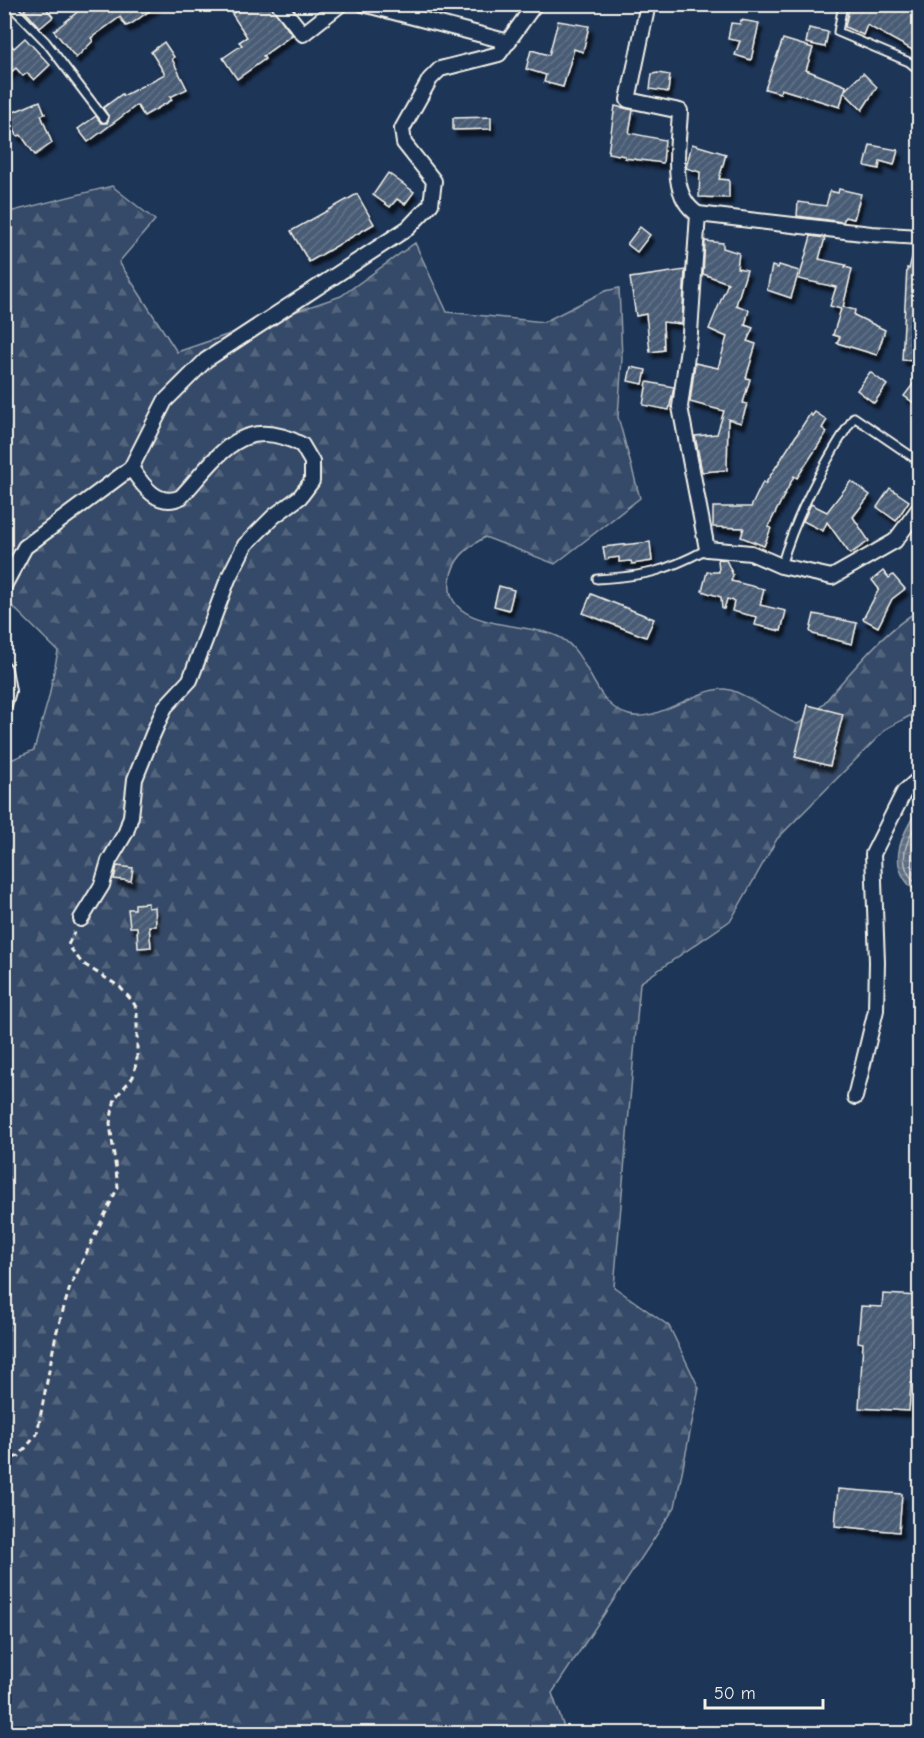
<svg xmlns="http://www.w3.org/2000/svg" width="924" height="1738" viewBox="0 0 924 1738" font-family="'Comic Neue',sans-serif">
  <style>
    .forest { fill: url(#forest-firs); stroke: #949ea8; stroke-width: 1.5 }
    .water { fill: url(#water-rules); stroke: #9aa2ab; stroke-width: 1.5 }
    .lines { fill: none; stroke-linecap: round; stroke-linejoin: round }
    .shore { stroke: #b8bcbf; stroke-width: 1.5 }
    .building { fill: url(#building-hatch); stroke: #f4f1e8; stroke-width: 1.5; filter: url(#shadow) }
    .lane-casing { stroke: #f4f1e8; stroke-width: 11 }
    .street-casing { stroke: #f4f1e8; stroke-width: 18 }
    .path { stroke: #f4f1e8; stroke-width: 3; stroke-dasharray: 6 4.5; stroke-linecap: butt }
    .lane { stroke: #1d3557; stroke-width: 7 }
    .street { stroke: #1d3557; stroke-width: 14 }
  </style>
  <defs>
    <pattern id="forest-firs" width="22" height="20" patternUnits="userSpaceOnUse" patternTransform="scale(1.5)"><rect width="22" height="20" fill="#354a67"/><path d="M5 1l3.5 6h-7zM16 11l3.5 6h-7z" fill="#53657d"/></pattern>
    <pattern id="water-rules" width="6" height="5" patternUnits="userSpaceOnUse" patternTransform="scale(1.5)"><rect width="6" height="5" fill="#5e6d82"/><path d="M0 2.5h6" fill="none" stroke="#768294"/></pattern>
    <pattern id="building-hatch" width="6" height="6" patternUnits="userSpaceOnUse" patternTransform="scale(1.5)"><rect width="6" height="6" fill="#485b74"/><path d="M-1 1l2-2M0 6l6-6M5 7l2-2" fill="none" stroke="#637388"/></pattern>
    <filter id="shadow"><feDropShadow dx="3.5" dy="6" stdDeviation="1.5" flood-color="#0009"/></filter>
  </defs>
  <rect width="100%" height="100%" fill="#1d3557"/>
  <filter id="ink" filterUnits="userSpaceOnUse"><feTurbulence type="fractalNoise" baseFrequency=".0167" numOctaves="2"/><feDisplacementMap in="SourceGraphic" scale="12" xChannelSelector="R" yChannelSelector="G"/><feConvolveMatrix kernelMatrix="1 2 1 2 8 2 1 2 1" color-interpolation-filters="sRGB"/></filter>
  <g filter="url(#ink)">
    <path class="forest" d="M112 186 155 220 119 262 177 352 341 296 415 243 447 312 544 322 605 291 619 288 622 358 618 417 640 498 555 564 485 537C467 548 452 559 450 581 444 632 532 621 561 638 591 655 592 705 629 715 656 723 695 689 724 689 740 689 778 717 797 724 816 716 828 698 841 683 866 655 888 629 919 610V711L887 728 777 839 731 920 640 983 614 1287 669 1326 699 1388 675 1507 552 1693 566 1733H5L4 763 34 750 49 697 58 651 5 599V213Z"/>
    <path class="water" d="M919 806V894C884 867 900 839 919 806Z"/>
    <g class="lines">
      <path class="shore" d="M920 818C905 842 894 867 920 886"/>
    </g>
    <g class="building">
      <polygon points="30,4 43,4 53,17 40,28 24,10"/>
      <polygon points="87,4 159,4 131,24 126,26 120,17 91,38 93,41 76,58 54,31"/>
      <polygon points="246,4 270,4 292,35 263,56 265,59 237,79 223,58 242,45 239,42 247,37 232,14"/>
      <polygon points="850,4 920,4 920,54 867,25 863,35 845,27"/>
      <polygon points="741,20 759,23 751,60 735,55 740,41 728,39 731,23 740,24"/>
      <polygon points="558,21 589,26 583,52 574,49 563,87 544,82 546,75 526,69 531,50 549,55"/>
      <polygon points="809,28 828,32 825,47 806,43"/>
      <polygon points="4,38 14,48 25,38 50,65 34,80 27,73 23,76 16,68 4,78"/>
      <polygon points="783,39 813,48 806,70 846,86 845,90 863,73 877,87 862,110 844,92 840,107 781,89 780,93 765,89"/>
      <polygon points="164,42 174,57 172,59 187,89 170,97 172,100 144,116 137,105 88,142 78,129 96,116 101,123 107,123 109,117 103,108 122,94 123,96 165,74 151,52"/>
      <polygon points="658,73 670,75 668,92 650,89 652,74"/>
      <polygon points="40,101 45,114 41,115 52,143 35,155 21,135 17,136 9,114"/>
      <polygon points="615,106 633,110 629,133 665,140 663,163 625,158 625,156 608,153"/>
      <polygon points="491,117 491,129 453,130 453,118"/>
      <polygon points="692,144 726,154 719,179 729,180 729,198 699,197 700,172 686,168"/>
      <polygon points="870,145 898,150 894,165 880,161 879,169 865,166"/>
      <polygon points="388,173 414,192 405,204 397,199 390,207 373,195"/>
      <polygon points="839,189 861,194 854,219 845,217 843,222 797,216 798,202 826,206 830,191 838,193"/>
      <polygon points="357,194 374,224 309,262 291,231"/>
      <polygon points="640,227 650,235 637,252 627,244"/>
      <polygon points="811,236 825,238 819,259 846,265 845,267 852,269 843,307 855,310 854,315 885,330 877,355 837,343 840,337 833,335 841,309 830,306 836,287 799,279"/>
      <polygon points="705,241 723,243 723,248 739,253 737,268 747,270 736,305 749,310 745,325 753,328 747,341 756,344 746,378 750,379 743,403 747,404 741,423 728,419 727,470 702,472 695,436 717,434 724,411 690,402 695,363 718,368 727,337 709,329 728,283 703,274"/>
      <polygon points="915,246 920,247 920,309 912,335 920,335 920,361 902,360 907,268 909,269"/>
      <polygon points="779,265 799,271 791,298 767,290 772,266 778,268"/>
      <polygon points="685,270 682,324 663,322 664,350 650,352 646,314 636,316 630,278"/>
      <polygon points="631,367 646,370 643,384 628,381"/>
      <polygon points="870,372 887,385 874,403 857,390"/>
      <polygon points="920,375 920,407 904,396"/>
      <polygon points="647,382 674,387 669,410 643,405"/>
      <polygon points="815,412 827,420 822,428 827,432 797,478 794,476 768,527 771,528 764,546 741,537 744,528 713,527 713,507 751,507 763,482 765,484 810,414 812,416"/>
      <polygon points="851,481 870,495 853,517 869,541 850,554 827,522 823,531 803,521 811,504 827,512"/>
      <polygon points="890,488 909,501 896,521 877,507"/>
      <polygon points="650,542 652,561 632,564 631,561 619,562 619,557 605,559 603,547"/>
      <polygon points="718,559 726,560 733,575 731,581 764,589 760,605 786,611 781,631 755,625 757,617 732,611 734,601 727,599 724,609 722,609 721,597 702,591 707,572 719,572"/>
      <polygon points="883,571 889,578 893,575 905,589 892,599 878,627 863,619 879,589 872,580"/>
      <polygon points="499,586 514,590 509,610 494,606"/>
      <polygon points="591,594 654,619 646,637 583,613"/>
      <polygon points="814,614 857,623 852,644 813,634 810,631"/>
      <polygon points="808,705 843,714 830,766 795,757"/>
      <polygon points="117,866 133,868 131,881 114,879"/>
      <polygon points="148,903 148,908 155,907 156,926 149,926 151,947 138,948 137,927 130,927 128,909 135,909 135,904"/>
      <polygon points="883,1294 920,1296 920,1380 911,1383 909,1411 859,1408 863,1343 858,1342 861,1306 882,1307"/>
      <polygon points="838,1489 902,1494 899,1532 835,1526"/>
    </g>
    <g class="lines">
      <defs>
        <g id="lane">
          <polyline points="9,4 46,42 104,118"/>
          <polyline points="843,4 838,32 909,62 920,71"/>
          <path d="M781 566C797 512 823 464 854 417L920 462"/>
          <path d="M597 579C645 576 664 572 707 549"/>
        </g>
        <g id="street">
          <polyline points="279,4 303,34 341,4"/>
          <polyline points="363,4 509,42"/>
          <path d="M648 4 628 100 680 111C679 142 667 196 698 214L871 234 920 237"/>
          <polyline points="698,214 690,333 680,407 707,549 751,553 781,566 832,577 895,541 920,507"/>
          <polyline points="4,586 25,547 131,468 165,401 206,360 408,228 431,204 434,181 404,143 402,129 430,79 440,69 499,54 535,4"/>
          <polyline points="4,669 8,691 4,705"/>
          <path d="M81 919 102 885 109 861 126 832 131 816 135 779 153 734 165 707 190 680 228 579 245 545 274 516 300 497 312 481V462L302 445C242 412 217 458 181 497 158 508 143 486 131 468"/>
          <polyline points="855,1097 876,1010 877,962 873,854 904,792 920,778"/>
        </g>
      </defs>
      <use href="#lane" class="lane-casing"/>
      <use href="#street" class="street-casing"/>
      <polyline class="path" points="4,1461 19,1456 37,1434 56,1334 70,1287 118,1187 110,1123 115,1098 133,1077 137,1059 137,1009 133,1002 120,987 82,963 68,945 74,932"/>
      <use href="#lane" class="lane"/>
      <use href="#street" class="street"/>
    </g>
  </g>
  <rect width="924" height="1738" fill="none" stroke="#1d3557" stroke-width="24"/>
  <rect x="12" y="12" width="900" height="1714" fill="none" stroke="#f4f1e8" stroke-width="2" filter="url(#ink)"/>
  <path d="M705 1699v9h118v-9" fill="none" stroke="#f4f1e8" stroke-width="3"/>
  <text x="714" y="1699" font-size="18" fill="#f4f1e8" stroke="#1d3557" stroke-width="4.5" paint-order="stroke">50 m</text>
</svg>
